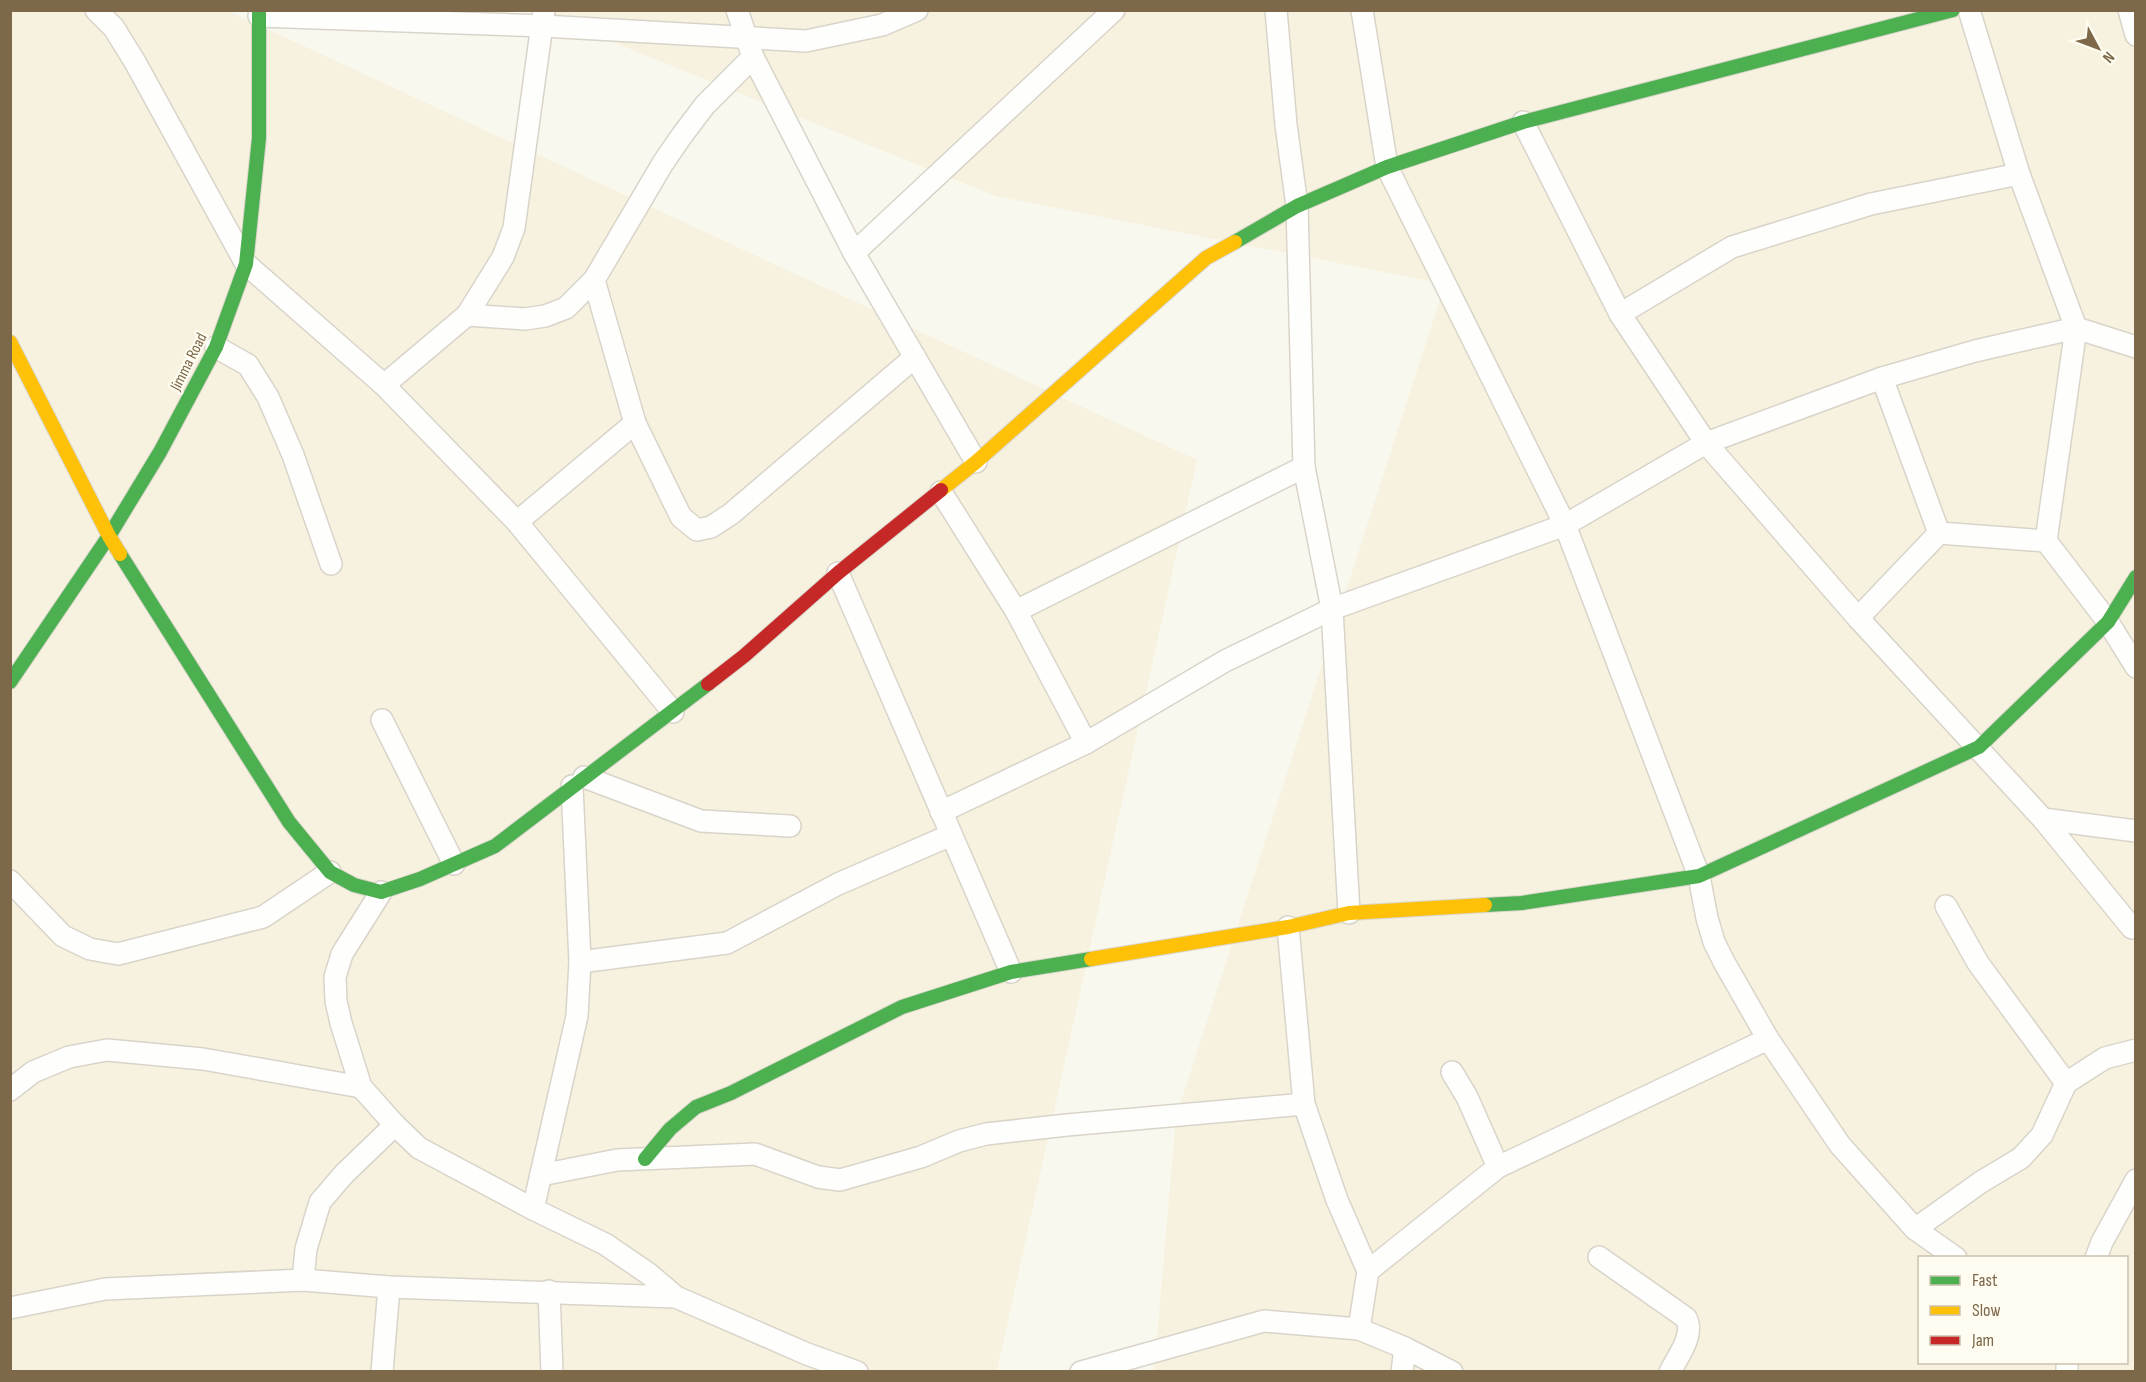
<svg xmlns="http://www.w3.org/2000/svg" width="2146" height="1382" viewBox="0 0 2146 1382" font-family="'Sofia Sans Condensed',sans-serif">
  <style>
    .residential { fill: #f7f2df; fill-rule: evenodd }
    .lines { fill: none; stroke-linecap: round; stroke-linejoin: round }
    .street-casing { stroke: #d9d4ca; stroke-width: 24 }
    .fast-casing { stroke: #d9d5ca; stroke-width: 16 }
    .slow-casing { stroke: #d9d5ca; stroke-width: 16 }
    .jam-casing { stroke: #d9d5ca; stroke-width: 16 }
    .street { stroke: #fefefc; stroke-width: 21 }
    .fast { stroke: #4caf50; stroke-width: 14 }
    .slow { stroke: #ffc107; stroke-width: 14 }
    .jam { stroke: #c62828; stroke-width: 14 }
    .labels { text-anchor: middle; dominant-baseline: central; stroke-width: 4.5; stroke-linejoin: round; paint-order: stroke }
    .street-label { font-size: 16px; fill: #7d6849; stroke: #fffdf1 }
  </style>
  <rect width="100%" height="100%" fill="#f9f8ee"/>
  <g class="residential">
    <polygon points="10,11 228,11 1197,460 997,1371 11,1371"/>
    <path d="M536 11H2135V1371H1154L1176 1117 1445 284 995 196ZM1920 1258H2126V1362H1920Z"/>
  </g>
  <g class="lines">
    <defs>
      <g id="street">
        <polyline points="96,10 114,28 135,62 246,264 384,385 517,522 673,712"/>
        <polyline points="737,10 753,57 854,253 976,462"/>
        <polyline points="1276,10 1286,125 1297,206 1304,467 1332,609 1349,913"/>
        <polyline points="1362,10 1387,167 1565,525 1699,876 1707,918 1714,942 1724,962 1768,1039 1840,1145 1915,1229 1956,1258"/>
        <polyline points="1969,10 2019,174 2076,328 2046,541 2108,622 2136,667"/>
        <polyline points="2129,10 2136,35"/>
        <polyline points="259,16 543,26 806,41 882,25 917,10"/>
        <polyline points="1523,122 1620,314 1706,443 1858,618 2043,819 2136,831"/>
        <polyline points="854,253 1114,10"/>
        <polyline points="594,280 635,423 681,517 697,530 711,527 731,514 915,357"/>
        <polyline points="1620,314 1732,247 1871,204 2019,174"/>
        <polyline points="467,315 525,319 545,316 566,308 594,280 663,163 683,134 705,105 753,57"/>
        <polyline points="216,347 248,365 268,397 293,455 331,564"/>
        <polyline points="1882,378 1939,533"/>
        <polyline points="384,385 467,315 503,257 514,228 544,10"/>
        <polyline points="941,492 1016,611 1086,743"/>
        <polyline points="517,522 635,423"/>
        <polyline points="1939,533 2046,541"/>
        <polyline points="838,573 1011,972"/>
        <polyline points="1016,611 1304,467"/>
        <polyline points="1858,618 1939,533"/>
        <polyline points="382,720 454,864"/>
        <polyline points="584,777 701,821 790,826"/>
        <polyline points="941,812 1086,743 1225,661 1332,609 1565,525 1706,443 1882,378 1975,351 2076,328 2136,347"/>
        <polyline points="2043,819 2132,928"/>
        <polyline points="10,881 63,936 90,949 118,954 263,917 330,872"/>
        <polyline points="381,892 342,954 335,977 336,1001 341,1023 361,1087 395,1125 419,1148 533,1209 605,1244 649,1274 676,1297 807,1354 857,1372"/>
        <polyline points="1288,927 1304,1104 1337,1200 1368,1271 1359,1329"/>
        <polyline points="580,962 727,943 838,884 951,835"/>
        <polyline points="1452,1072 1467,1097 1498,1167"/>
        <polyline points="2066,1083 2105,1058 2136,1050"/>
        <polyline points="10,1090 33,1072 69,1057 107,1050 203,1059 361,1087"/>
        <polyline points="541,1175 617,1160 755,1154 818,1177 840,1180 921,1157 959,1141 986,1134 1067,1125 1304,1104"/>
        <polyline points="533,1209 577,1016 580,962 572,786"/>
        <polyline points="1915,1229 1981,1182 2021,1158 2042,1135 2066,1083 1978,963 1946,906"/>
        <path d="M1599 1257 1686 1318C1695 1335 1678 1356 1670 1372"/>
        <polyline points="2096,1258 2102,1242 2136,1180"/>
        <polyline points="1368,1271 1498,1167 1768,1039"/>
        <polyline points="303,1280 306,1249 320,1202 344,1174 395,1125"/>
        <polyline points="549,1291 552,1372"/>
        <polyline points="10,1308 105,1289 303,1280 389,1287 676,1297"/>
        <polyline points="382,1372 389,1287"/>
        <polyline points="1081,1372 1264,1321 1359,1329 1405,1348 1452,1372"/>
        <polyline points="1402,1372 1405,1348"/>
        <polyline points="2067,1372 2067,1362"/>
      </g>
      <g id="fast">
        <polyline points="1235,242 1297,206 1387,167 1523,122 1953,10"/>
        <polyline points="120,554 289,822 330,872 354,885 381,892 420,879 495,846 708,684"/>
        <polyline points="10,682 109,536 160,452 216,347 246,264 259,138 259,10"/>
        <polyline points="1485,905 1522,903 1699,876 1979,747 2108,622 2136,577"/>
        <polyline points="645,1159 670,1129 696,1107 731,1093 902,1007 1011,972 1091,959"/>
      </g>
      <g id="slow">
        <polyline points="10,342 109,536 120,554"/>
        <polyline points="941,490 976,462 1206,258 1235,242"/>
        <polyline points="1091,959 1288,927 1349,913 1485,905"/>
      </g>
      <polyline id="jam" points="708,684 744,656 838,573 941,490"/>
    </defs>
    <use href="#street" class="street-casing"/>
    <use href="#fast" class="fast-casing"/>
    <use href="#slow" class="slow-casing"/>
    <use href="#jam" class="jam-casing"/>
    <use href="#street" class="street"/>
    <use href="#fast" class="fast"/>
    <use href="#slow" class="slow"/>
    <use href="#jam" class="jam"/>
  </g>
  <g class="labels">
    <g class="street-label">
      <text transform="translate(189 362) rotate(-63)">Jimma Road</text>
    </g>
  </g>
  <rect width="2146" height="1382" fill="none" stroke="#7d6849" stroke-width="24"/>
  <rect x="1918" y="1256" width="210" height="108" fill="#fffdf1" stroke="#cbc1ae" stroke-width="1.5"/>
  <rect x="1930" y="1276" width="30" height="9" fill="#4caf50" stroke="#cbc1ae" stroke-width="1.5"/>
  <text x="1972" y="1286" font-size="18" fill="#7d6849">Fast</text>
  <rect x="1930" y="1306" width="30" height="9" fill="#ffc107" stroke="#cbc1ae" stroke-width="1.5"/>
  <text x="1972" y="1316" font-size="18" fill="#7d6849">Slow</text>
  <rect x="1930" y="1336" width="30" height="9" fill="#c62828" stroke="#cbc1ae" stroke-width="1.5"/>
  <text x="1972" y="1346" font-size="18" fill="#7d6849">Jam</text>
  <g transform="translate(2098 48) rotate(131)" stroke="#fffdf1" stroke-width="4.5" paint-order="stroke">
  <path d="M0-4.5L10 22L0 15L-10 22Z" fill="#7d6849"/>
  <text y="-9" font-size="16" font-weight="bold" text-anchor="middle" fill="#7d6849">N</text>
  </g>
</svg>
